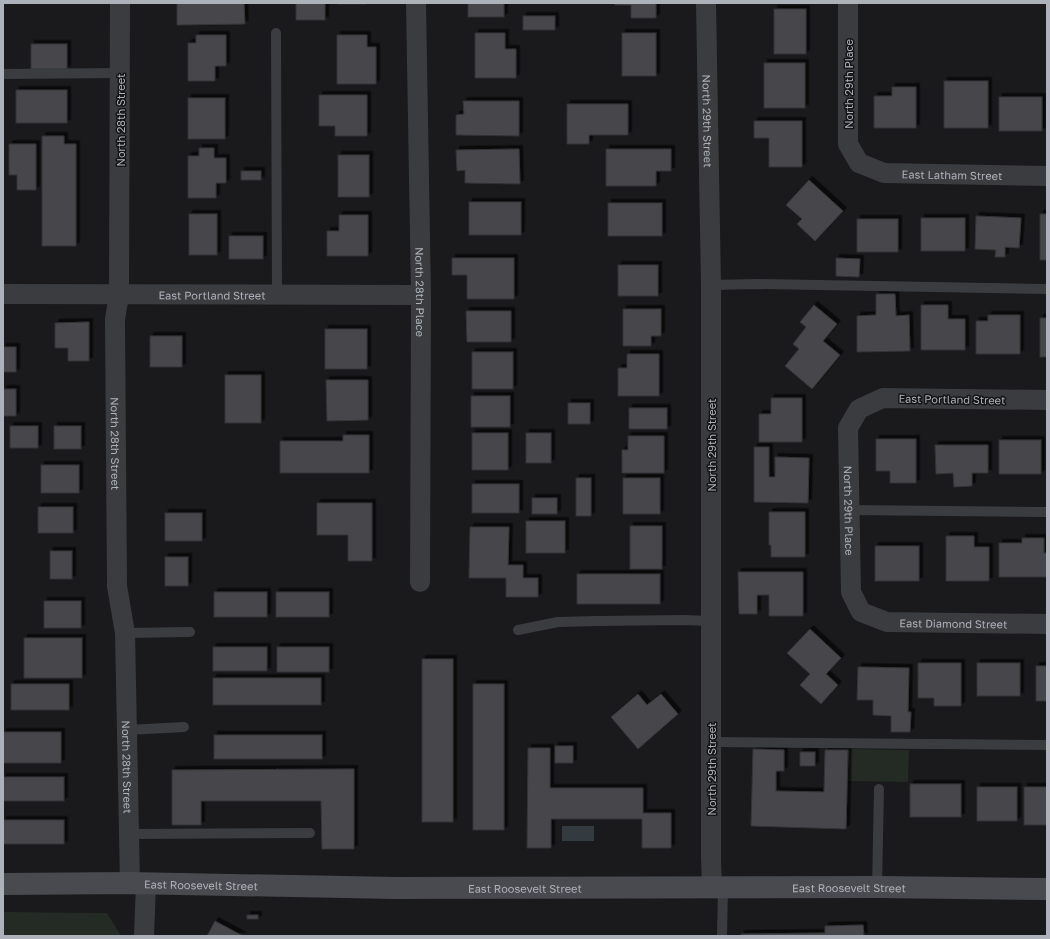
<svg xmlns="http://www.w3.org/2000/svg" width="1050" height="939" viewBox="0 0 1050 939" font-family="'Golos Text',sans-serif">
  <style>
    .green { fill: #242b25 }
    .water { fill: #333a40 }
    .building { fill: #47474b; stroke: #343437; filter: url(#shadow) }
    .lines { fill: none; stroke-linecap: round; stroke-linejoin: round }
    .lane { stroke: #3b3c40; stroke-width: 10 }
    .street { stroke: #3b3c40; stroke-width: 20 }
    .secondary { stroke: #494a50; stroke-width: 22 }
    .labels { text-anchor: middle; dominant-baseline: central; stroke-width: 3; stroke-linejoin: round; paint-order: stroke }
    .street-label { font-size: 11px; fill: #adb1b9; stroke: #151416 }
  </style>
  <defs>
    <filter id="shadow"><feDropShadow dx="3.5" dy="-3.5" stdDeviation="0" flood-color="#0009"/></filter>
  </defs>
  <rect width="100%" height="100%" fill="#1a191b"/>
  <g class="green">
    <polygon points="848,749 909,750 908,782 848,781"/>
    <polygon points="3,912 107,913 121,936 3,936"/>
  </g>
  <rect class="water" x="562" y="826" width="32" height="15"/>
  <g class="building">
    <polygon points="177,3 244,3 245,24 177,25"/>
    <rect x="296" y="3" width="29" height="17"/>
    <rect x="338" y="3" width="28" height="1"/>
    <rect x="468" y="3" width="36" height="14"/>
    <polygon points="615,3 656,3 656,18 631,18 631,5 615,5"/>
    <rect x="774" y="9" width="32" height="45"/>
    <rect x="523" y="16" width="32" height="14"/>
    <polygon points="475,33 505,33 505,49 516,49 516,78 475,78"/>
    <rect x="622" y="33" width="34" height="43"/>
    <polygon points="196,35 226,35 226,66 215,66 215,81 188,81 188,43 196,43"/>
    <polygon points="337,35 367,35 367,47 376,47 376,84 337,84"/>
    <rect x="31" y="44" width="36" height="25"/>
    <rect x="764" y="63" width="41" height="45"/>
    <rect x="944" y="81" width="44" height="47"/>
    <polygon points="892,87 916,87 916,128 874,128 874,96 892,96"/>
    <rect x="16" y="90" width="51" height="33"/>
    <polygon points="319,95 367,95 367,136 335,136 335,126 319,126"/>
    <rect x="999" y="97" width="43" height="34"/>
    <rect x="188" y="98" width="37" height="41"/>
    <polygon points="463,101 519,101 519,136 456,135 456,115 464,114"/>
    <polygon points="567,104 628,104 628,135 589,135 589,144 567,144"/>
    <polygon points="754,121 802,121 802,167 769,167 769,138 754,138"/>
    <polygon points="42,136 64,136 64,144 76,144 76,246 42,246"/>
    <polygon points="9,144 36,144 36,190 17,190 17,175 9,175"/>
    <polygon points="199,148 214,148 214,158 226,158 226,183 216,183 216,198 188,198 188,156 199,156"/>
    <polygon points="519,149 520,184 465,183 465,170 457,171 456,150"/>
    <polygon points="606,149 671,149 671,171 656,171 656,186 606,186"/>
    <rect x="338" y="155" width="31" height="42"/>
    <rect x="241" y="171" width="20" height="9"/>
    <polygon points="809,180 843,211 815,241 797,224 802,219 786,205"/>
    <rect x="469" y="202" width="52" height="33"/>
    <rect x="608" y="203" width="54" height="33"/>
    <rect x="189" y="214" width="28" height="41"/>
    <rect x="1040" y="214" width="7" height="46"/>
    <polygon points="339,215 368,215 368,256 327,256 327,231 339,231"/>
    <polygon points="976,216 1021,218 1019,248 1005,247 1005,257 995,257 996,250 975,249"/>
    <rect x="921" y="218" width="44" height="33"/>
    <rect x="857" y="219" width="41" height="33"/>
    <rect x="229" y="236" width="34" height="23"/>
    <polygon points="452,258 514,258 514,299 467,299 467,275 452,275"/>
    <polygon points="836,258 860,259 859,277 836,276"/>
    <rect x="618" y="265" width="40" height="31"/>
    <polygon points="876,294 895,294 896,316 909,315 910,351 857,352 857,316 876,315"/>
    <polygon points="814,305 837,324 823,341 840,355 812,389 785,366 799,349 793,344 806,327 800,322"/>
    <polygon points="921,305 948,305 948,319 965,319 965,350 921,350"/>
    <polygon points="623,309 661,309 661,336 651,336 651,346 623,346"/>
    <polygon points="466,311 511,311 511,342 467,342"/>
    <polygon points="988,315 1020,315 1020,354 976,354 976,321 988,321"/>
    <rect x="1040" y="318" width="7" height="39"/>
    <polygon points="89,322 89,361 68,361 68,348 55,348 55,323"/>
    <rect x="325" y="329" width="42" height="40"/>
    <rect x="150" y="336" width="32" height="31"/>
    <rect x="3" y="347" width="13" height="25"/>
    <rect x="472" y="352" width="41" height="37"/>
    <polygon points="627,354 659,354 659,396 618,396 618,368 627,368"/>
    <rect x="225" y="375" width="36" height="48"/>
    <polygon points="326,380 368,380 368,420 327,421"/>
    <rect x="3" y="389" width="13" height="27"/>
    <rect x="471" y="396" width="39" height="31"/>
    <polygon points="771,398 802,398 802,442 759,442 759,414 771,414"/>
    <rect x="568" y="403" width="22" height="21"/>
    <rect x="629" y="408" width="38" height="21"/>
    <rect x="10" y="426" width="28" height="22"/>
    <rect x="54" y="426" width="27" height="23"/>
    <rect x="472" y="433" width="36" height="37"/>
    <rect x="526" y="433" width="25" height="30"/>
    <polygon points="343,435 369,435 369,473 280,473 280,441 343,441"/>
    <polygon points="628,436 664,436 664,473 622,473 622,450 628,450"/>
    <polygon points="876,439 916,439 916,483 890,483 890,471 876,471"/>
    <rect x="999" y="440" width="42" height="34"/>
    <polygon points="935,445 988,445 988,473 972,473 972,486 954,487 953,473 936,474"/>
    <polygon points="754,447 769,447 769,477 775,477 775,457 809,458 808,503 754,502"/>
    <rect x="41" y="465" width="38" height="28"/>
    <rect x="576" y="478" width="15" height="38"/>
    <rect x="623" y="478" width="37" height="36"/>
    <rect x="472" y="484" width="47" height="29"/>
    <rect x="532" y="498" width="25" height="16"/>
    <polygon points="317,503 372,503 372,561 348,561 348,535 317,535"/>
    <rect x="38" y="507" width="35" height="26"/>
    <polygon points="769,512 805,512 805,557 771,557 771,545 769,545"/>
    <rect x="165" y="513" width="37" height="28"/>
    <rect x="526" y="521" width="39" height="32"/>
    <rect x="630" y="526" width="32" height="43"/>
    <polygon points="470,527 509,527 508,565 523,565 523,578 538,578 538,597 506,597 506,578 469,578"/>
    <polygon points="946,536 974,536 974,547 989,547 989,581 946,581"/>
    <polygon points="1022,538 1044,538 1044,553 1047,553 1047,577 999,577 999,543 1022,543"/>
    <rect x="875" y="546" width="44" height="35"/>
    <rect x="50" y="551" width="22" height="28"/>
    <rect x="165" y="557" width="23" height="29"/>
    <polygon points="738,572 803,572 803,616 769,616 769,595 757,595 757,614 739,614"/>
    <rect x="577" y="574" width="83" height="30"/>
    <rect x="214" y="592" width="53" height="25"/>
    <rect x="276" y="592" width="53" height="25"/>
    <rect x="44" y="601" width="37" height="27"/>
    <polygon points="810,629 841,658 826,674 838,685 821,704 800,685 810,674 787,653"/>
    <rect x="24" y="638" width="58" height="40"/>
    <rect x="213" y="647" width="54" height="24"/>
    <rect x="277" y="647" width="52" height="25"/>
    <rect x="422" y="659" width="31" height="163"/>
    <polygon points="918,663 961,663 961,706 934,706 934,698 918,698"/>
    <rect x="977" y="663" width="43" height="33"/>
    <rect x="1036" y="666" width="11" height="35"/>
    <polygon points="858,667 909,668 908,712 911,712 910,732 891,732 891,716 873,715 873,700 857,700"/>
    <rect x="213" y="678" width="108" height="27"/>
    <rect x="11" y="684" width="58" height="26"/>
    <rect x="473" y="684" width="31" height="146"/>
    <polygon points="638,694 647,705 661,694 678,714 638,749 611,717"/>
    <rect x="3" y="732" width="58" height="31"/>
    <rect x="214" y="735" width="108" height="24"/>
    <rect x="555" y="746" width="18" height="17"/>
    <polygon points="528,748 550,748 550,788 643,788 643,813 671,813 671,848 642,848 642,819 551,819 551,848 527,848"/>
    <polygon points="753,749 784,750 784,771 776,771 776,791 824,792 825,750 848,750 846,829 751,826"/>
    <rect x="800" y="752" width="15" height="14"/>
    <polygon points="354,769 354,849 322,849 321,801 201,801 201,825 172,825 172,770"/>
    <rect x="3" y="777" width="61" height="24"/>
    <rect x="910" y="784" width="51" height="33"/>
    <rect x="977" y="787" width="40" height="34"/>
    <rect x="1024" y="787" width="23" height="38"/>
    <rect x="3" y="820" width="61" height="24"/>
    <rect x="247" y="915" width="11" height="4"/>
    <polygon points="215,921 243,936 207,936"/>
    <polygon points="863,925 864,936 741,936 741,934 825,933 825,926"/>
  </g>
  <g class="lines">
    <g class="lane">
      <polyline points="276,33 277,295"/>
      <polyline points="3,74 120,73"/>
      <polyline points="711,285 756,284 1047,289"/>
      <polyline points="849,510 1047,512"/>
      <polyline points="518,630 558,622 597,621 684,620 711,621"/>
      <polyline points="125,633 190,632"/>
      <polyline points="127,730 184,727"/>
      <polyline points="711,742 1047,745"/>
      <polyline points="129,834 310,833"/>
      <polyline points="877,887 879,789"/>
      <polyline points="722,936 723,888"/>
    </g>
    <g class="street">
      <path id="s1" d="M120 3 119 295 115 319 117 586 125 633 130 883"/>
      <path id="s2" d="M416 3 421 295 420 582"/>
      <path id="s3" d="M706 3 711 285V858L712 888"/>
      <path id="s4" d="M848 3V144L859 163 884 173 1047 176"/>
      <path id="s5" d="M3 294 421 295"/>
      <path id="s6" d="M1047 400 883 398 859 409 848 428 851 592 861 612 887 622 1047 624"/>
      <polyline points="144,936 146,884"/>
    </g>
    <path class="secondary" id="s7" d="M3 884 130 883 395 888 877 887 1047 889"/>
  </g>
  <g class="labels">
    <g class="street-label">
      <text transform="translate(848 84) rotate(-90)">North 29th Place</text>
      <text transform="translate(120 120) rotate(-90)">North 28th Street</text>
      <text stroke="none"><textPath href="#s3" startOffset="118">North 29th Street</textPath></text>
      <text stroke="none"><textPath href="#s4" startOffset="258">East Latham Street</textPath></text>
      <text stroke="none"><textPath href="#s2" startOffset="289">North 28th Place</textPath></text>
      <text stroke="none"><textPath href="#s5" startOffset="209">East Portland Street</textPath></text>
      <text transform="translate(952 399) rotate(1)">East Portland Street</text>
      <text stroke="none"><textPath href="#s1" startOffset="441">North 28th Street</textPath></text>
      <text transform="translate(711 445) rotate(-90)">North 29th Street</text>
      <text stroke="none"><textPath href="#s6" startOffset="295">North 29th Place</textPath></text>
      <text stroke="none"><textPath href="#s6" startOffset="493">East Diamond Street</textPath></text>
      <text stroke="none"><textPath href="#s1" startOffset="765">North 28th Street</textPath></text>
      <text transform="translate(711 769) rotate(-90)">North 29th Street</text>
      <text stroke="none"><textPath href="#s7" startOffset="198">East Roosevelt Street</textPath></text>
      <text stroke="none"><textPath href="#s7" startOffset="846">East Roosevelt Street</textPath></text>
      <text stroke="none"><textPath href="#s7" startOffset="522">East Roosevelt Street</textPath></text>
    </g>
  </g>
  <rect width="1050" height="939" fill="none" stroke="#adb1b9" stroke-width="8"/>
</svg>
